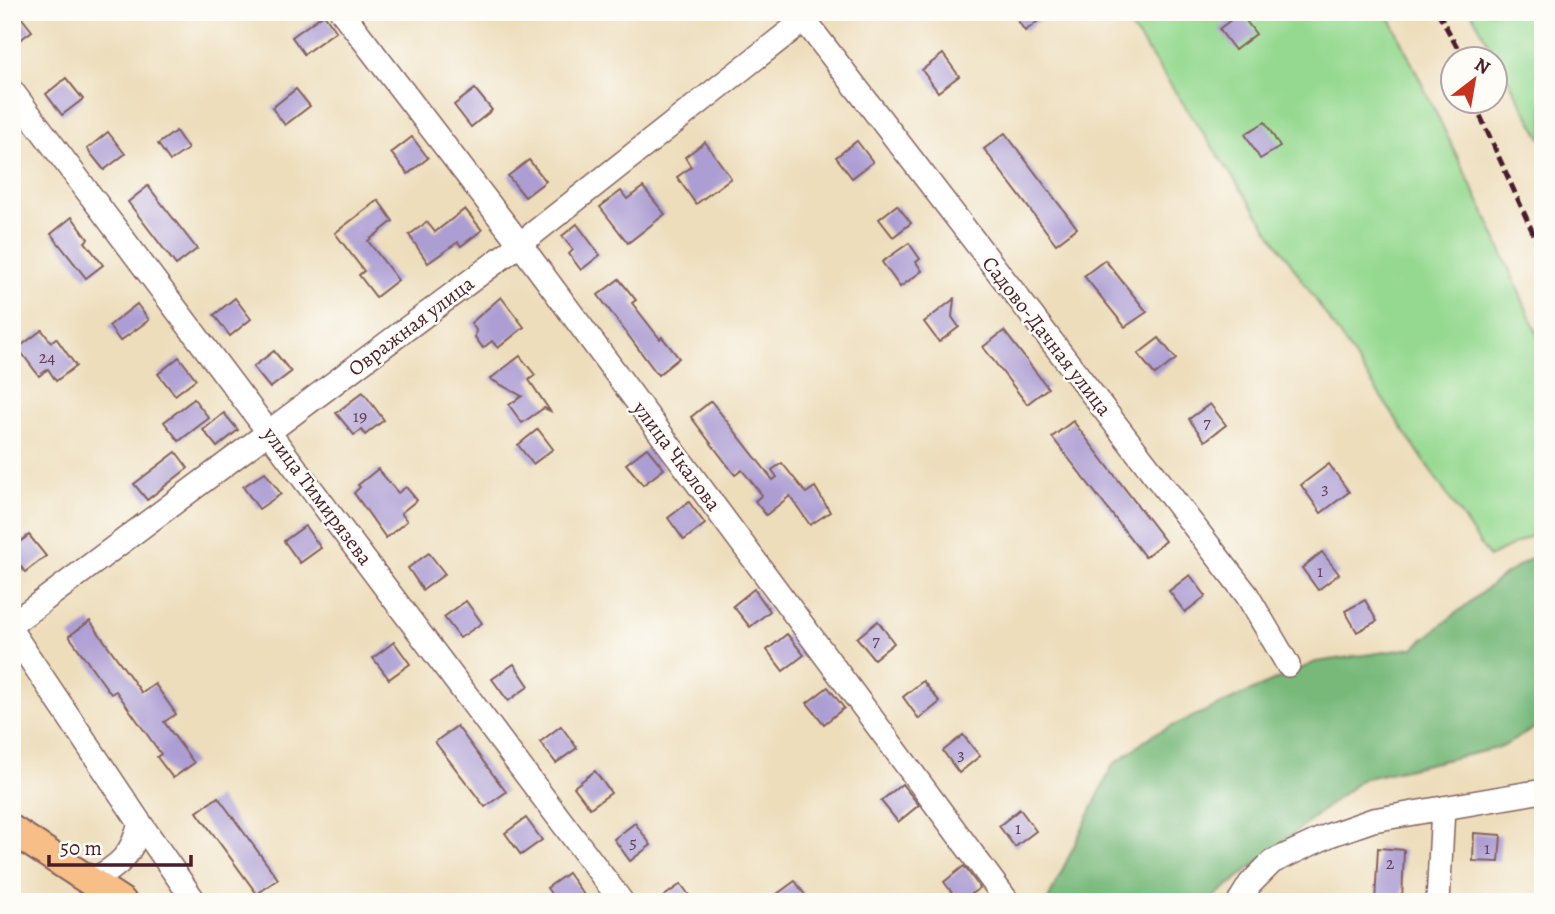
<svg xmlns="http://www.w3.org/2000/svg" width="1555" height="914" viewBox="0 0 1555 914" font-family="Alegreya,serif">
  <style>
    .green { fill: #95d990; stroke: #707c5e; stroke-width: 2 }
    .forest { fill: #78b97a; stroke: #616c52; stroke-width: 2 }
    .building { fill: #ac9dd3 }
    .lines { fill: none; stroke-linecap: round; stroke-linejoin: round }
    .minor-casing { stroke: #83625d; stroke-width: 26 }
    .major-casing { stroke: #83625d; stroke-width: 32 }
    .minor { stroke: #fff; stroke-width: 23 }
    .major { stroke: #f7be87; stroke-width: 28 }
    .rail { stroke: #4a1f2b; stroke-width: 5; stroke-dasharray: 10 5; stroke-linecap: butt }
    .labels { text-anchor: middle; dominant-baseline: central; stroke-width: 5; stroke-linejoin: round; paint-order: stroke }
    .number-label { font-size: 18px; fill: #623e55 }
    .street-label { font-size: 21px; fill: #4a1f2b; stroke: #fdfcf7 }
  </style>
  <rect width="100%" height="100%" fill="#fdfcf7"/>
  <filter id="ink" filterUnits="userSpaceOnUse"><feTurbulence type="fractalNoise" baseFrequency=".0143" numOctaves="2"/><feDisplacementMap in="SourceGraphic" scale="14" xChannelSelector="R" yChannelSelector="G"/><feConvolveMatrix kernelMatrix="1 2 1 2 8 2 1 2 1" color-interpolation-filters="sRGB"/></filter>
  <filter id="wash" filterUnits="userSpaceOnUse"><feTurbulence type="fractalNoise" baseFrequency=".00686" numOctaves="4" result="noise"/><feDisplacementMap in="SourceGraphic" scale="28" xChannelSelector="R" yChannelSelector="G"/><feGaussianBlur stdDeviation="1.57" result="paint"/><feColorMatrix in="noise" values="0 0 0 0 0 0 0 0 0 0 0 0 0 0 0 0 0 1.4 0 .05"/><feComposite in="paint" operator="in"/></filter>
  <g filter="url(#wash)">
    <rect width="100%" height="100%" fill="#edddbb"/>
    <g class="green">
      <polygon points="1118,12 1387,12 1487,218 1543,347 1543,530 1489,557 1139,38"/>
      <polygon points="1471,12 1543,12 1543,142"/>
    </g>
    <polygon class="forest" points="1543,551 1543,723 1502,747 1362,779 1214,897 1214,902 1047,902 1113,765 1154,734 1316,662 1413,648 1501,577"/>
    <g id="blocks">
      <g class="building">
        <polygon points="12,12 17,12 32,31 12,46"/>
        <polygon points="1012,12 1050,12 1025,31"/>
        <polygon points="1240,13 1256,34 1235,50 1219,29"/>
        <polygon points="324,14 336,31 304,54 292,37"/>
        <polygon points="943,54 959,76 938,92 922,70"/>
        <polygon points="66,78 83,99 62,115 46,94"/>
        <polygon points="296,89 310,106 285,125 272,108"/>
        <polygon points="475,89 492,110 471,127 454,105"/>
        <polygon points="1265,122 1280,147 1260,159 1245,134"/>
        <polygon points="176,131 188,149 170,161 158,144"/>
        <polygon points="108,132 125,154 104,170 87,149"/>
        <polygon points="1005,133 1077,228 1056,244 984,149"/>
        <polygon points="412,137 428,158 408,174 391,153"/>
        <polygon points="857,141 873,162 852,178 836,157"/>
        <polygon points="705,142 731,178 696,204 677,177 691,167 685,157"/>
        <polygon points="529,160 546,181 525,197 508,176"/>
        <polygon points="148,186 197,249 176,265 128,202"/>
        <polygon points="643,187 665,214 628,243 600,207 621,191 627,199"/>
        <polygon points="378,200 393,221 368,241 398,280 376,297 359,275 364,271 335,233"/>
        <polygon points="897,205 911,223 893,237 879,219"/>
        <polygon points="465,209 482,230 461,246 458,242 428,263 409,235 427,222 435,232"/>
        <polygon points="72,217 88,239 85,242 103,265 86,278 51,234"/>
        <polygon points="577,224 600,255 581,270 569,254 573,250 562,236"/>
        <polygon points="909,243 920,259 916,262 922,271 900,287 882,262"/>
        <polygon points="1105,260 1147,312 1125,327 1084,276"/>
        <polygon points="619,279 636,300 632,303 660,339 662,337 679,358 658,375 598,295"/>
        <polygon points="501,297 524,327 498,348 492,341 483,348 475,337 476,330 471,323"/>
        <polygon points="235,298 251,319 230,336 214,315"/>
        <polygon points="954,299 952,317 959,327 939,342 924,322"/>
        <polygon points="137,304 149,320 120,341 109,326"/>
        <polygon points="42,330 51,342 56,338 76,366 56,381 48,369 39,376 18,348"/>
        <polygon points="1004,331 1048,388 1027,404 983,347"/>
        <polygon points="1159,338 1176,359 1155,375 1138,354"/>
        <polygon points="274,351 291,372 270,388 253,367"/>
        <polygon points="520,356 535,375 529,380 550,411 544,408 522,423 509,405 522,396 490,379"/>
        <polygon points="179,357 196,379 175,395 158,374"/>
        <polygon points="363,392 384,420 365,435 362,430 354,435 336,413"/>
        <polygon points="194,399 209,418 179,441 164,422"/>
        <polygon points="711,401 773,480 777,477 772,470 782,463 806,493 815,487 830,512 810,525 790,496 766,515 755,501 762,495 742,470 735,475 691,417"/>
        <polygon points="1210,404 1226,425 1205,441 1189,419"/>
        <polygon points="224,413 238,430 217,447 203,430"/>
        <polygon points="1073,421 1165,541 1145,557 1052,437"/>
        <polygon points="538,429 553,449 533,464 518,445"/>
        <polygon points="647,448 664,469 643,485 626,464"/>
        <polygon points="176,452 188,468 147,500 134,484"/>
        <polygon points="1329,464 1349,492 1321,513 1301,485"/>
        <polygon points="378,469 398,493 406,487 417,500 401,513 407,521 386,538 354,493 360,487 358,485"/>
        <polygon points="265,472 281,494 259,509 243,487"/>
        <polygon points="689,502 705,524 684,540 668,518"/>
        <polygon points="305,526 321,548 300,563 284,541"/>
        <polygon points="29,535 46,556 25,572 12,556 12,548"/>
        <polygon points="1322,552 1339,574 1318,590 1302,568"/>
        <polygon points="429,553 445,574 423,590 408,568"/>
        <polygon points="1190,575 1206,596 1185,612 1169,591"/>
        <polygon points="754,589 770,611 750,627 733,606"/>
        <polygon points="1365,600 1377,621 1357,632 1345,611"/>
        <polygon points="466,601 482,623 460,638 444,617"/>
        <polygon points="90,621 142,693 155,684 176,714 164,722 194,763 173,778 157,757 161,754 116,691 111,694 69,636"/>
        <polygon points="878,621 894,643 874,659 857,638"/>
        <polygon points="787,634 804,655 783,671 767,650"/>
        <polygon points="394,642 410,664 389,679 373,658"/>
        <polygon points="514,664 529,686 508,701 492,679"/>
        <polygon points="923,681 940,702 919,719 903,697"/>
        <polygon points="828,687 844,708 824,724 807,703"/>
        <polygon points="457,726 506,792 485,807 435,742"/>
        <polygon points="561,726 577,748 556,763 540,742"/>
        <polygon points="963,735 980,756 959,773 943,751"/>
        <polygon points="595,771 611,793 590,808 574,787"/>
        <polygon points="902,784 919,805 898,822 881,801"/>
        <polygon points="218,797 278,879 257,894 197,812"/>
        <polygon points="1020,809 1036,831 1015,847 999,826"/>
        <polygon points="526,818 542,840 521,855 505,833"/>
        <polygon points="635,823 651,845 630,861 614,839"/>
        <polygon points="1474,833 1501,835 1499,862 1473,861"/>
        <polygon points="1378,848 1404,850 1402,902 1375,902"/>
        <polygon points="964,866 980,888 959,902 944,882"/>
        <polygon points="568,873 584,895 574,902 557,902 547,888"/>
        <polygon points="795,881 810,902 766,902"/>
        <polygon points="681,884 694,902 656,902"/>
      </g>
    </g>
  </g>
  <g filter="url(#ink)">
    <use href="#blocks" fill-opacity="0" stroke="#83625d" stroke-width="2"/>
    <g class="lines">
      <defs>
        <g id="minor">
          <polyline points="342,12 520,244 1008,902"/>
          <polyline points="798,12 1247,595 1288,665"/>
          <polyline points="12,91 622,902"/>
          <polyline points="12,624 520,244 804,20"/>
          <polyline points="12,632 140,823 195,902"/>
          <path d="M91 881C120 866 132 855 140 823"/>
          <polyline points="1239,902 1250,884 1272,862 1330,835 1373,820 1543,791"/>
          <polyline points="1438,902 1443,808"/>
        </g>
        <polyline id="major" points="12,830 122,902"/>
      </defs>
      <use href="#minor" class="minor-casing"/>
      <use href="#major" class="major-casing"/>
      <use href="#minor" class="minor"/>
      <use href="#major" class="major"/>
      <g class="rail">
        <polyline points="1438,12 1464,60"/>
        <polyline points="1474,102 1543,255"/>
      </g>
    </g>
  </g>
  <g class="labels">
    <g class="number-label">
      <text x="47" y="357">24</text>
      <text x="360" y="416">19</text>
      <text x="1207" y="422">7</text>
      <text x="1325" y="488">3</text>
      <text x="1320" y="571">1</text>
      <text x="876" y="640">7</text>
      <text x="961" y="754">3</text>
      <text x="1018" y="828">1</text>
      <text x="633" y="842">5</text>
      <text x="1487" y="848">1</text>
      <text x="1390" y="863">2</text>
    </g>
    <g class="street-label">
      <text transform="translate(411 326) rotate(-37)">Овражная улица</text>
      <text transform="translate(1047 336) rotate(52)">Садово-Дачная улица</text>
      <text transform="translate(677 456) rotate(53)">улица Чкалова</text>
      <text transform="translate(318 496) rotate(53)">улица Тимирязева</text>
    </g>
  </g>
  <rect width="1555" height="914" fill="none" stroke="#fdfcf7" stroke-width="42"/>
  <g transform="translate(1474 80) rotate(31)"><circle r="33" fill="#fdfcf7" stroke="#b5a4a5" stroke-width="2"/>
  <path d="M0-5L12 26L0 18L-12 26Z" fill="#c8321e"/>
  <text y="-10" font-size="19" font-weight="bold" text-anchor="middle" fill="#4a1f2b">N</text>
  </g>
  <path d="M49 855v10h142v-10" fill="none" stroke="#4a1f2b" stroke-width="3.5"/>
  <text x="60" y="855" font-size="21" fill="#4a1f2b" stroke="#fdfcf7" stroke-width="5" paint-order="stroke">50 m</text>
</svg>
